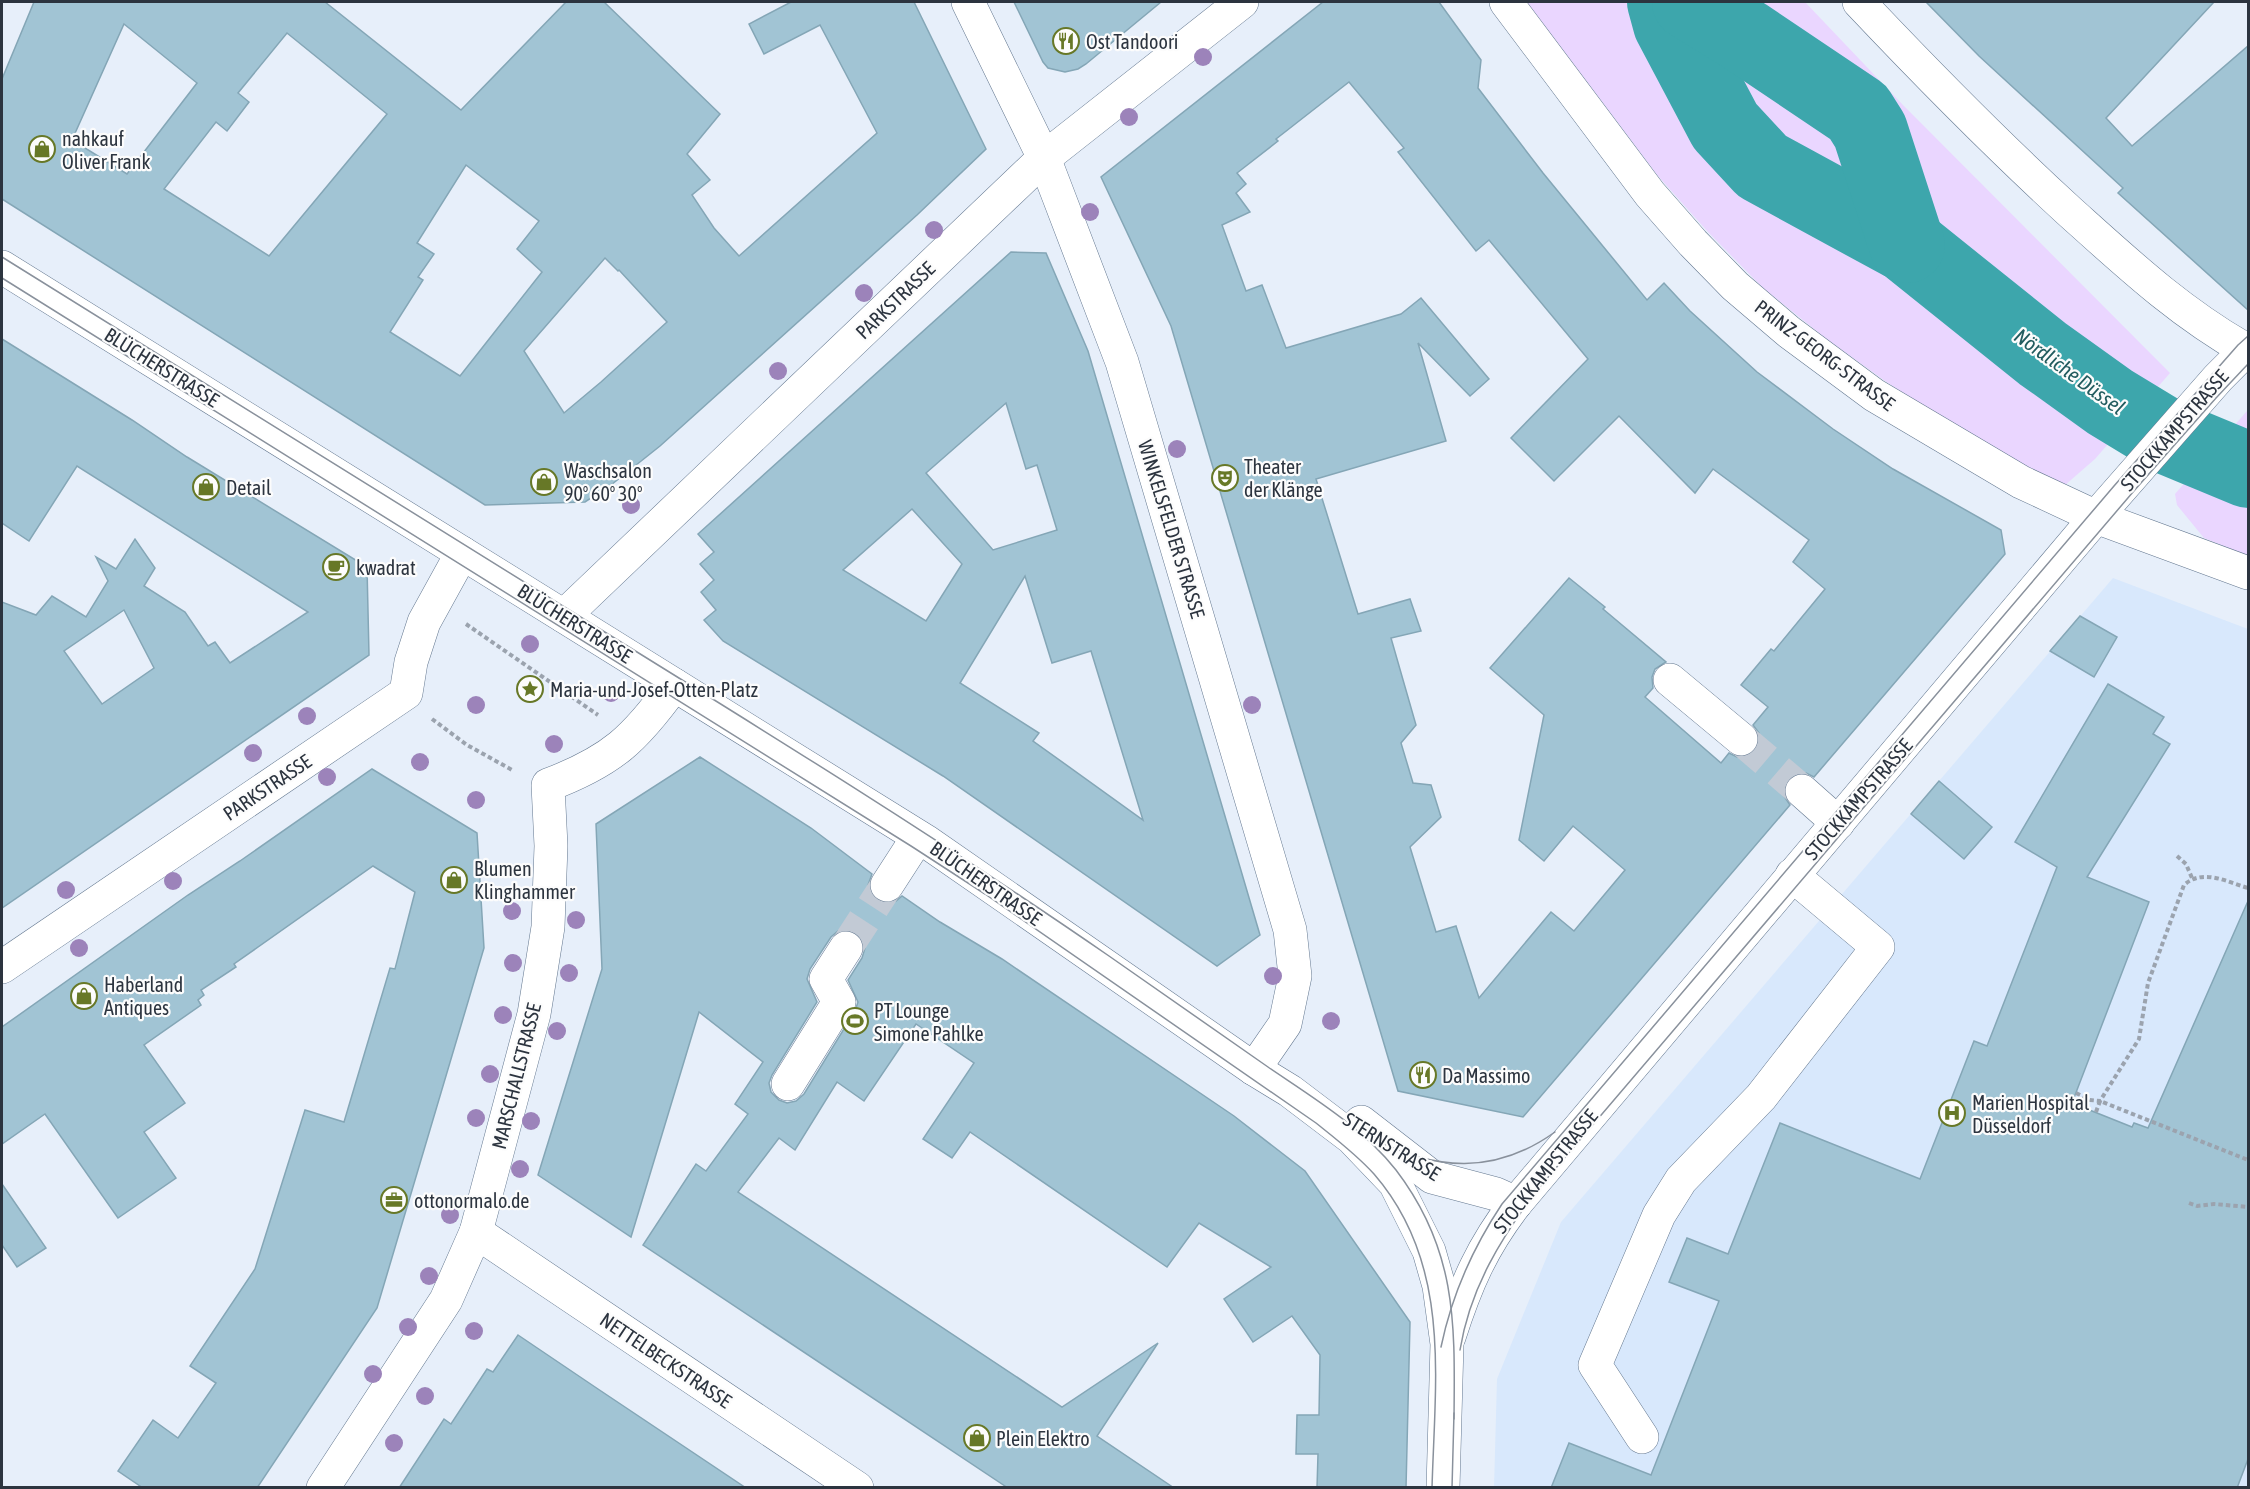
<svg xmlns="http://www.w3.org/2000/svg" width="2250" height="1489" viewBox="0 0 2250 1489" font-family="'Asap Condensed',sans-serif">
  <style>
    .built { fill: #d8e8fc }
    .green { fill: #ead6ff }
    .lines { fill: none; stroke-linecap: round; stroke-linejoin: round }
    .river { stroke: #3da6ac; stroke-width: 76 }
    .building { fill: #a1c4d4; stroke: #84a6b6; stroke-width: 1.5; fill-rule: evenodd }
    .minor-tunnel { stroke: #c2cad5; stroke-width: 33; stroke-dasharray: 33 16; stroke-linecap: butt }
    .minor-casing { stroke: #647890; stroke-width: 34 }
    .major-casing { stroke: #647890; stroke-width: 34 }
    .path { stroke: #9ba3ae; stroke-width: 4; stroke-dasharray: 4.5 3; stroke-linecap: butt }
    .minor { stroke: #fff; stroke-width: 33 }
    .major { stroke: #fff; stroke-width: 33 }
    .tram { stroke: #89919c; stroke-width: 1.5 }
    .tree { fill: #9c83ba }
    .labels { text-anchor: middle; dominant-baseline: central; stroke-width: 4.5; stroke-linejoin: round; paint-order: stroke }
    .poi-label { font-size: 20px; fill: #2c343f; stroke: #fcfcfc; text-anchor: start }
    .street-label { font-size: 20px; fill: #2c343f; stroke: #fcfcfc }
    .water-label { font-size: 21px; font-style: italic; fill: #225c5f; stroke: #fcfcfc }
  </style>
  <rect width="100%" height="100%" fill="#e7effa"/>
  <polygon class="built" points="2113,578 2248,629 2248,1487 1494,1488 1497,1379 1561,1222"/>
  <g class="green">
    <polygon points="1527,2 1805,2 1903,105 2170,373 2095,459 2064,486 1975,440 1885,381 1824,337 1762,287 1708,232 1658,176"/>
    <polygon points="2247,411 2248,411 2248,556 2204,538 2177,505 2175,494"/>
  </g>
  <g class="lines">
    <g class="river">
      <polyline points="1665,2 1671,24 1725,126 1762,166 1907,245 2043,354 2110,402 2166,436 2248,470"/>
      <polyline points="1690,2 1745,36 1858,112 1870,131 1907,245"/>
    </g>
  </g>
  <g class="building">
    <path d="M34 2H325L461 110 566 2H604L720 114 687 154 710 180 692 195 714 228 739 256 877 133 820 25 764 54 749 24 791 2H914L986 149 917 215 660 446 611 485 585 502 485 505 2 199V79ZM124 24 197 83 127 174 72 140ZM287 33 387 114 269 256 164 189 216 122 227 131 249 102 238 93ZM466 165 539 221 517 249 542 272 460 376 390 332 423 280 418 277 434 254 417 243ZM605 258 618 271 619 270 667 322 601 382 564 413 524 351Z"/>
    <polygon points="1014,2 1161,2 1086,64 1078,69 1065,72 1048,68 1043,62"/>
    <path d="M1323 2H1439L1481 60 1478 88 1543 173 1647 300 1664 283 1690 311 1757 372 1833 429 1893 469 2001 530 2005 554 1814 777 1806 773H1797L1788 779 1784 788V796L1790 805 1523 1117 1398 1091 1171 326 1101 177ZM1349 82 1404 148 1398 152 1476 251 1489 240 1588 359 1511 438 1554 481 1619 416 1695 493 1713 469 1809 540 1793 562 1825 589 1774 651 1771 649 1741 685 1768 707 1753 725 1759 733V743L1755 751 1747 757H1737L1729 753 1721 763 1645 697 1653 688 1652 677 1655 669 1666 662 1603 609 1605 607 1569 578 1490 668 1544 715 1519 840 1544 861 1573 826 1625 870 1574 931 1551 912 1479 998 1456 926 1436 932 1410 847 1441 817 1431 785 1413 783 1401 743 1416 725 1391 638 1421 631 1410 599 1358 614 1316 479 1446 441 1418 343 1470 396 1489 379 1421 298 1401 314 1286 348 1262 285 1246 291 1222 225 1250 212 1236 193 1246 184 1237 173 1278 141 1276 139Z"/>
    <polygon points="1926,2 2214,2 2106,118 2132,146 2248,46 2248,310 2118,193 2123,188 1979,56"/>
    <path d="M1011 252 1046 253 1088 351 1260 935 1217 966 943 776 723 641 704 620 716 610 701 592 714 580 700 564 714 552 698 534ZM1006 403 1026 469 1037 465 1057 530 993 550 926 473ZM912 509 962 564 926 621 843 570ZM1025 576 1052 663 1091 651 1143 820 1033 741 1039 733 960 683Z"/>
    <path d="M2 339 132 420 187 457 367 567 369 655 2 908V602L36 615 52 596 86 617 108 581 96 557 116 569 135 539 155 568 144 586 185 612 208 646 215 642 230 663 308 612 77 466 29 541 2 523ZM124 610 154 668 102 704 64 651Z"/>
    <polygon points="2080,616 2117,637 2094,677 2050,651"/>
    <polygon points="2108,684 2164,717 2153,734 2170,744 2087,877 2149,902 2072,1103 2132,1127 2134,1123 2148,1128 2248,901 2248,1459 2237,1488 1551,1488 1569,1443 1651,1475 1719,1301 1669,1282 1687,1238 1728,1254 1780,1123 1920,1179 1974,1041 1987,1046 2057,867 2015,842"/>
    <path d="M700 757 811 828 872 874 868 885 871 894 876 900 887 904 896 901 902 896 940 922 1002 959 1234 1116 1305 1171 1410 1322 1406 1488H1317L1318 1454H1296L1297 1415H1319L1320 1355 1292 1316 1253 1342 1224 1299 1271 1267 1199 1223 1167 1267 970 1132 952 1158 923 1139 974 1063 916 1024 864 1101 837 1082 795 1150 779 1138 738 1192 1062 1407 1158 1343 1097 1436 1174 1488H1008L643 1245 696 1164 706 1171 748 1114 735 1104 763 1062 699 1012 631 1237 538 1175 602 969 596 824ZM848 929 857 933 862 939 865 948 862 958 848 980 858 1002 855 1011 804 1094 796 1101 787 1103 779 1100 771 1092 769 1083 772 1075 817 1002 807 979 810 969 831 937 838 931Z"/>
    <polygon points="372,769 477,833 484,948 377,1308 257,1488 143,1488 118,1471 153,1420 178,1438 216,1383 190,1366 255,1269 305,1110 344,1122 390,968 395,969 415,892 373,866 234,964 236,967 201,990 204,995 198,1000 201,1005 144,1045 185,1103 144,1132 176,1178 118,1218 45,1114 2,1144 2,1027 188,895 240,861"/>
    <polygon points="1939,781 1992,827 1964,859 1911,814"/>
    <polygon points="2,1184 46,1248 17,1267 2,1245"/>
    <polygon points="518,1335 598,1389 746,1488 399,1488 444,1419 451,1424 487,1369 493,1372"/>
  </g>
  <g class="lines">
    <g class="minor-tunnel">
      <polyline points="1741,739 1802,791"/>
      <polyline points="846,948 887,885"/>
    </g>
    <defs>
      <g id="minor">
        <polyline points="968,2 1044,158 1122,362 1290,930 1295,976 1285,1024 1254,1069"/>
        <polyline points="2,267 927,842 1254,1069 1290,1091 1352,1138 1395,1183 1429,1251 1439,1286 1447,1344 1443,1488"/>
        <polyline points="564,616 1044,158 1242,2"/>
        <polyline points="1670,680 1741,739"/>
        <polyline points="1802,791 1838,823"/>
        <polyline points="887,885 918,837"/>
        <polyline points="2,967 406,693 411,662 424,622 462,553"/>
        <polyline points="788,1084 839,1002 826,979 846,948"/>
        <polyline points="1361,1122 1432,1177 1496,1194 1516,1203"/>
        <polyline points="476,1232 857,1488"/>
        <path d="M1449 1337C1466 1284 1482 1247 1516 1203L2096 517 2218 378 2248 348"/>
        <polyline points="1642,1437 1595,1365 1659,1215 1681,1180 1761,1097 1878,947 1792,875"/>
        <path d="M323 1488 446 1300 476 1232 534 1014 548 927 551 846 548 785C612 761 635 739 674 685"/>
      </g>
      <g id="major">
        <polyline points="1506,2 1650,194 1693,243 1735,286 1789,332 1874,395 2021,482 2096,517 2248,573"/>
        <path d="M1859 2C1927 74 1996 144 2069 211 2128 264 2179 312 2248 351"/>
      </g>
    </defs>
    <use href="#minor" class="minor-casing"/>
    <use href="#major" class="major-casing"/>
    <g class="path">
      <polyline points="466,624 598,715"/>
      <polyline points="432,719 467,745 514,771"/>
      <polyline points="2177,856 2186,864 2192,878"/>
      <path d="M2076 1093 2090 1100 2100 1101 2139 1039 2148 983 2184 885C2203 868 2227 882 2248 888"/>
      <polyline points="2096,1112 2100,1101 2248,1160"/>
      <polyline points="2189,1203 2197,1206 2214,1204 2248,1207"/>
    </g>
    <use href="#minor" class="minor"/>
    <use href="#major" class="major"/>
    <g class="tram">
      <path d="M2 257C199 380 397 503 595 626 768 733 941 840 1109 956 1162 993 1215 1030 1268 1067 1312 1097 1362 1127 1396 1170 1457 1250 1455 1323 1454 1419"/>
      <path d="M2 278 911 846 985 894 1316 1123C1336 1139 1357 1155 1374 1174 1452 1264 1435 1378 1432 1488"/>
      <path d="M1372 1138C1435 1171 1495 1175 1555 1132"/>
      <path d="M1441 1347C1452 1294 1472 1249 1502 1204L2114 486 2238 345 2248 336"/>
      <path d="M1460 1350C1470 1288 1501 1238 1538 1189L2133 492 2216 398 2248 364"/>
      <polyline points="1452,1488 1454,1413"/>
    </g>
  </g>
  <g class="tree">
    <circle cx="1203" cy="57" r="9"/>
    <circle cx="1129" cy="117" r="9"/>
    <circle cx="1090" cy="212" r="9"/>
    <circle cx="934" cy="230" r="9"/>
    <circle cx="864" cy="293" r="9"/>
    <circle cx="778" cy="371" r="9"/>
    <circle cx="1177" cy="449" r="9"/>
    <circle cx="631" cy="505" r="9"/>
    <circle cx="530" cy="644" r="9"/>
    <circle cx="611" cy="693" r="9"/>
    <circle cx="476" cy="705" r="9"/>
    <circle cx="1252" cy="705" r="9"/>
    <circle cx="307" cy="716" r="9"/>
    <circle cx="554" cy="744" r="9"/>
    <circle cx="253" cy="753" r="9"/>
    <circle cx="420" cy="762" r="9"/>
    <circle cx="327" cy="777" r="9"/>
    <circle cx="476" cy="800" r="9"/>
    <circle cx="173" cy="881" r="9"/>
    <circle cx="66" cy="890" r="9"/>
    <circle cx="512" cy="911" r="9"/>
    <circle cx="576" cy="920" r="9"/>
    <circle cx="79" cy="948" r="9"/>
    <circle cx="513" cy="963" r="9"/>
    <circle cx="569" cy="973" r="9"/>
    <circle cx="1273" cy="976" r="9"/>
    <circle cx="503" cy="1015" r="9"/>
    <circle cx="1331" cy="1021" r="9"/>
    <circle cx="557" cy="1031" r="9"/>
    <circle cx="490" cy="1074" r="9"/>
    <circle cx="476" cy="1118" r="9"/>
    <circle cx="531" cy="1121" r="9"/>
    <circle cx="520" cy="1169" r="9"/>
    <circle cx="450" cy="1215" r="9"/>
    <circle cx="429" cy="1276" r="9"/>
    <circle cx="408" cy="1327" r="9"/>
    <circle cx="474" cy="1331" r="9"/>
    <circle cx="373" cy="1374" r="9"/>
    <circle cx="425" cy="1396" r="9"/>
    <circle cx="394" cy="1443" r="9"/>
  </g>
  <defs>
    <symbol id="restaurant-ring" viewBox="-11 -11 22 22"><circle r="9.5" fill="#fcfcfc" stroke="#677827" stroke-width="1.5"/><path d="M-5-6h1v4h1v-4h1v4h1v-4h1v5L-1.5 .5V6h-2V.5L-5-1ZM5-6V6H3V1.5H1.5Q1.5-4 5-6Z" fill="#677827"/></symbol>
    <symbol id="shop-ring" viewBox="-11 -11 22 22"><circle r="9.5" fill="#fcfcfc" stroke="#677827" stroke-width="1.5"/><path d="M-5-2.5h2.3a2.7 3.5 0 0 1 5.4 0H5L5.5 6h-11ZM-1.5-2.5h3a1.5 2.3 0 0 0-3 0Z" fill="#677827"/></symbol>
    <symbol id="theatre-ring" viewBox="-11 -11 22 22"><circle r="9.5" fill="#fcfcfc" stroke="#677827" stroke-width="1.5"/><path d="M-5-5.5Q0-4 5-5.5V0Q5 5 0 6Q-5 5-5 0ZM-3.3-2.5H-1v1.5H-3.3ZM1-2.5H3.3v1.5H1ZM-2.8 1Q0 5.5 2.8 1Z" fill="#677827"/></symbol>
    <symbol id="cafe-ring" viewBox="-11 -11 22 22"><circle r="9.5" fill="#fcfcfc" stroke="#677827" stroke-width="1.5"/><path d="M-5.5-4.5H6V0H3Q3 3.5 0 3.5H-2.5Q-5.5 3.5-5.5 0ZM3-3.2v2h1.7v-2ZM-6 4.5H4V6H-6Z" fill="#677827"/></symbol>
    <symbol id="sight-ring" viewBox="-11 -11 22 22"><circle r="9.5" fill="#fcfcfc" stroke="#677827" stroke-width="1.5"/><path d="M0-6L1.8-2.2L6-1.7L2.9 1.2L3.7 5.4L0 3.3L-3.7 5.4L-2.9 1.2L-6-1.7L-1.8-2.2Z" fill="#677827"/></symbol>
    <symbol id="stadium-ring" viewBox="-11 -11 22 22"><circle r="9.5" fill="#fcfcfc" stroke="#677827" stroke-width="1.5"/><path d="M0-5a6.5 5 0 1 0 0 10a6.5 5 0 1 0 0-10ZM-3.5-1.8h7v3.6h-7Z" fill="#677827"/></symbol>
    <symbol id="hospital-ring" viewBox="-11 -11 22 22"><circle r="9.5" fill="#fcfcfc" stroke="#677827" stroke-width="1.5"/><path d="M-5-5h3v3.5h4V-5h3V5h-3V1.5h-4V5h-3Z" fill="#677827"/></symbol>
    <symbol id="office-ring" viewBox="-11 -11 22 22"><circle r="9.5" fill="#fcfcfc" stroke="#677827" stroke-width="1.5"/><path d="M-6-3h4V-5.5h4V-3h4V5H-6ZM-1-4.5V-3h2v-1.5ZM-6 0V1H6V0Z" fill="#677827"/></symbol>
  </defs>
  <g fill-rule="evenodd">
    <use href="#restaurant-ring" x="1051" y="26" width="30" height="30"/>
    <use href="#shop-ring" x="27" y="134" width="30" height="30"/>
    <use href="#theatre-ring" x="1210" y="463" width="30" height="30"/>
    <use href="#shop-ring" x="529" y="467" width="30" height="30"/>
    <use href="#shop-ring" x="191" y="472" width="30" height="30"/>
    <use href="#cafe-ring" x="321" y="552" width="30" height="30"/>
    <use href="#sight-ring" x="515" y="674" width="30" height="30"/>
    <use href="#shop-ring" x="439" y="865" width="30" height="30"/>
    <use href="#shop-ring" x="69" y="981" width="30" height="30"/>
    <use href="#stadium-ring" x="840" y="1006" width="30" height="30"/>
    <use href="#restaurant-ring" x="1408" y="1060" width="30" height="30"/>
    <use href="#hospital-ring" x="1937" y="1098" width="30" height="30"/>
    <use href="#office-ring" x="379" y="1185" width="30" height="30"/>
    <use href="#shop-ring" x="962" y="1423" width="30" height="30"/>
  </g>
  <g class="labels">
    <g class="poi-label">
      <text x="1086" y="41">Ost Tandoori</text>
      <text x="62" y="138">nahkauf<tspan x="62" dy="23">Oliver Frank</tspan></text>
      <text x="1244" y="466">Theater<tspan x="1244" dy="23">der Klänge</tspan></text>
      <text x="564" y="470">Waschsalon<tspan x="564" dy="23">90° 60° 30°</tspan></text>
      <text x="226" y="487">Detail</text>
      <text x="356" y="567">kwadrat</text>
      <text x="550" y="689">Maria-und-Josef-Otten-Platz</text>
      <text x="474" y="868">Blumen<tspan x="474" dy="23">Klinghammer</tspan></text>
      <text x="104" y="984">Haberland<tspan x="104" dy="23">Antiques</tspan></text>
      <text x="874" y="1010">PT Lounge<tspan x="874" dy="23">Simone Pahlke</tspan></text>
      <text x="1442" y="1075">Da Massimo</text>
      <text x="1972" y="1102">Marien Hospital<tspan x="1972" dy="23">Düsseldorf</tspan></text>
      <text x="414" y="1200">ottonormalo.de</text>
      <text x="996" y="1438">Plein Elektro</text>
    </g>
    <g class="street-label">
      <text transform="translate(895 300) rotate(-44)">PARKSTRASSE</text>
      <text transform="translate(1825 355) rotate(37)">PRINZ-GEORG-STRASSE</text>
      <text transform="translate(162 367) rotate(32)">BLÜCHERSTRASSE</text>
      <text transform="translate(2174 430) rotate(-49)">STOCKKAMPSTRASSE</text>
      <text transform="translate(1172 529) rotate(73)">WINKELSFELDER STRASSE</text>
      <text transform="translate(575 623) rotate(32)">BLÜCHERSTRASSE</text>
      <text transform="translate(267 787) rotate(-34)">PARKSTRASSE</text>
      <text transform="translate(1858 799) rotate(-49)">STOCKKAMPSTRASSE</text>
      <text transform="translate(986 883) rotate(35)">BLÜCHERSTRASSE</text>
      <text transform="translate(516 1076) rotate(-76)">MARSCHALLSTRASSE</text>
      <text transform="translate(1392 1146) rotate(32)">STERNSTRASSE</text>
      <text transform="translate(1545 1171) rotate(-51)">STOCKKAMPSTRASSE</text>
      <text transform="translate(666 1360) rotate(34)">NETTELBECKSTRASSE</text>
    </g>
    <g class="water-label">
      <text transform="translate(2070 371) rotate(36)">Nördliche Düssel</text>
    </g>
  </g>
  <rect width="2250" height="1489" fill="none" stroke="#2c343f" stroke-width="6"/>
</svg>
